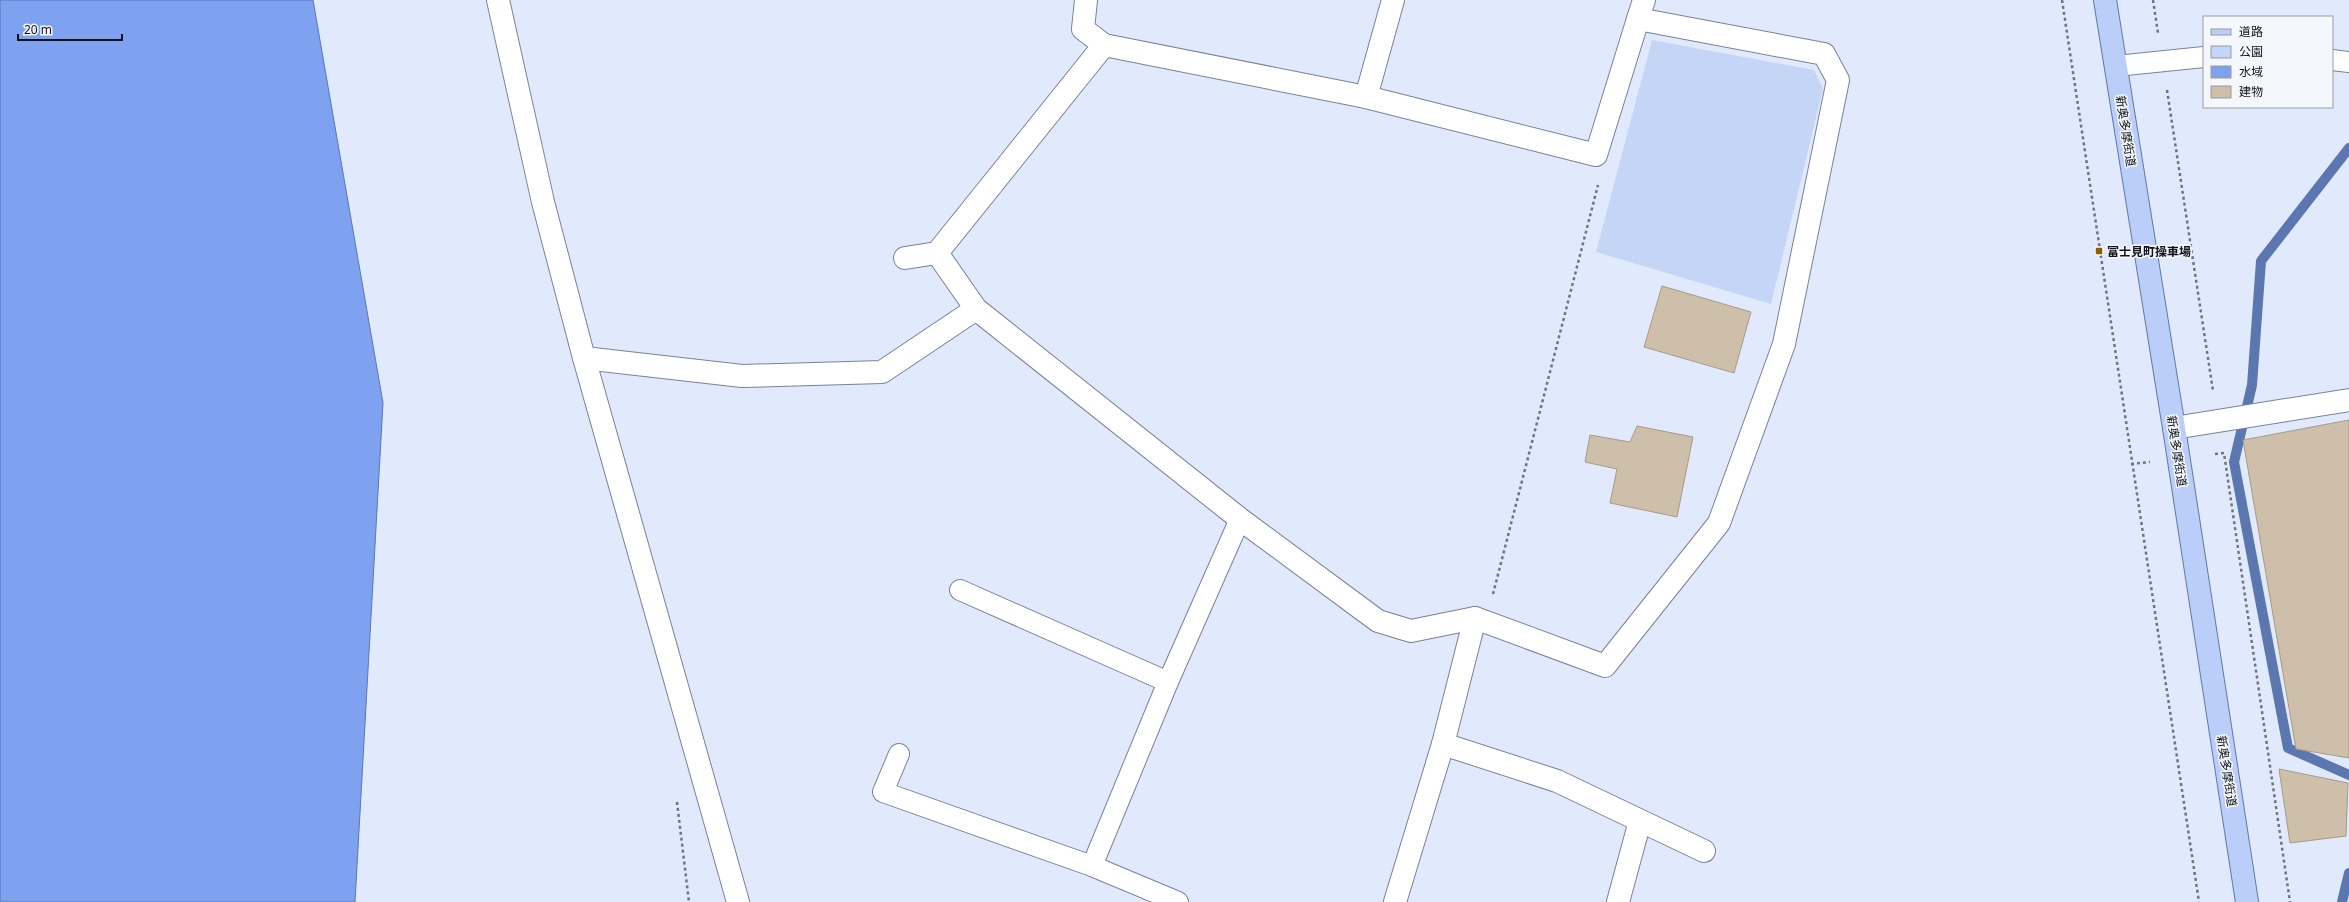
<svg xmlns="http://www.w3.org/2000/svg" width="2349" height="902" viewBox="0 0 2349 902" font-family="'Noto Sans','Noto Sans JP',sans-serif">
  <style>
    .green { fill: #c5d5f5 }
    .water { fill: #7ea1f0; stroke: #5c76b0 }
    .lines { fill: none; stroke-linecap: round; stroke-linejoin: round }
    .stream { stroke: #5c76b0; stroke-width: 10 }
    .building { fill: #cdbfa9; stroke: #a89a85 }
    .lane-casing { stroke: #788298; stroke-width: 22 }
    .street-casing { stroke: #788298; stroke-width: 24 }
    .primary-casing { stroke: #6177a8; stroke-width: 24 }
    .path { stroke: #6e7480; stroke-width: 2.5; stroke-dasharray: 3 3; stroke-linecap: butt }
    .lane { stroke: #fff; stroke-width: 20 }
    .street { stroke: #fff; stroke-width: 22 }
    .primary { stroke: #bbcef9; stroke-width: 22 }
    .poi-dot { fill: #886000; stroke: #f4f7fb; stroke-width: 1.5 }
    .labels { text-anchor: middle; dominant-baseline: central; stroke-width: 3; stroke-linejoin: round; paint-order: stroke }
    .street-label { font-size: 12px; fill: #0e1219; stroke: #f4f7fb }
    .poi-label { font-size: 12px; font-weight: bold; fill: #0e1219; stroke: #f4f7fb; text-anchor: start }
  </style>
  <rect width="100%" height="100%" fill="#e1eafd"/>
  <polygon class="green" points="1652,40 1814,70 1823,89 1771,304 1596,252"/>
  <polygon class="water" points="0,0 313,0 383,403 355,902 0,902"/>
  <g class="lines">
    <g class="stream">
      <polyline points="2349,148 2261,261 2252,385 2234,462 2288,748 2349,775"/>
      <polyline points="2342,902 2349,873"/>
    </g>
  </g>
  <g class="building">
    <polygon points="1662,286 1751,312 1734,373 1644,347"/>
    <polygon points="2349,420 2349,758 2296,749 2243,440"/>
    <polygon points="1637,426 1693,437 1677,517 1610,503 1617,469 1585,462 1590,435 1630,442"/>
    <polygon points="2279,769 2348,783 2346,836 2290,843"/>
  </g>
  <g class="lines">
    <defs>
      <g id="lane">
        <polyline points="2332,60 2349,62"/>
        <polyline points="2116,66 2204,57"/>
        <polyline points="960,590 1168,682"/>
        <polyline points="899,754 883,792 1092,866"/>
        <polyline points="1178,902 1092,866 1168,682 1240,519"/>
      </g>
      <g id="street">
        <polyline points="498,0 543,202 584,358 738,902"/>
        <polyline points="1086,0 1083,29 1104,45 1366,97 1393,0"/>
        <polyline points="1366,97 1596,155 1638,19"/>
        <polyline points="937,253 976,309 1240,519 1378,621 1411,631 1475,618 1443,744 1395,902"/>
        <polyline points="905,258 937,253 1104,45"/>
        <polyline points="584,358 742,376 882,372 976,309"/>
        <polyline points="2174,428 2349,400"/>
        <polyline points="1475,618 1605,666 1719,523 1784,344 1838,80 1824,54 1638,19 1644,0"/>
        <polyline points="1443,744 1557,781 1704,851"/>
        <polyline points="1618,902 1640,821"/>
      </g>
      <polyline id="primary" points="2105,0 2174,428 2247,902"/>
    </defs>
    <use href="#lane" class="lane-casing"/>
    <use href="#street" class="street-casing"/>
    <use href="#primary" class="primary-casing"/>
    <g class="path">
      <polyline points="2062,0 2199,902"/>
      <polyline points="2153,0 2158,33"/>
      <polyline points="2167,90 2213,391"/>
      <polyline points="2215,454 2224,453 2290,902"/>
      <polyline points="2131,464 2150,462"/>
      <polyline points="1493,594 1598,185"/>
      <polyline points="677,802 689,902"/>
    </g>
    <use href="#lane" class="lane"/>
    <use href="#street" class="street"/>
    <use href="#primary" class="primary"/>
  </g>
  <rect class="poi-dot" x="2095" y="247" width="8" height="8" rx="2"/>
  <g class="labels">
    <g class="street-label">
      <text transform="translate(2126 131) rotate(81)">新奥多摩街道</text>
      <text transform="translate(2177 451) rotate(81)">新奥多摩街道</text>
      <text transform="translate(2227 771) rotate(81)">新奥多摩街道</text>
    </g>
    <g class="poi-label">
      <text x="2107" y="251">富士見町操車場</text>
    </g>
  </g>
  <rect x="2203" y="16" width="130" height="92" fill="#f4f7fb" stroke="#989ba1"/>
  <rect x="2211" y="29" width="20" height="6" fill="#bbcef9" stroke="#989ba1"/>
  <text x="2239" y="36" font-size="12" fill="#0e1219">道路</text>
  <rect x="2211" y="46" width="20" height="12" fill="#c5d5f5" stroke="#989ba1"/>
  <text x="2239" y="56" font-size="12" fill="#0e1219">公園</text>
  <rect x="2211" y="66" width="20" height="12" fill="#7ea1f0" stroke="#989ba1"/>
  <text x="2239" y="76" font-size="12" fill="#0e1219">水域</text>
  <rect x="2211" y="86" width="20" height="12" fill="#cdbfa9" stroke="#989ba1"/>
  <text x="2239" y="96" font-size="12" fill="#0e1219">建物</text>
  <path d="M18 34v6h104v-6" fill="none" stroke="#0e1219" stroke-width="2"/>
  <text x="24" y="34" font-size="12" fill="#0e1219" stroke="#f4f7fb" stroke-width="3" paint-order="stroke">20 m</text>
</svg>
